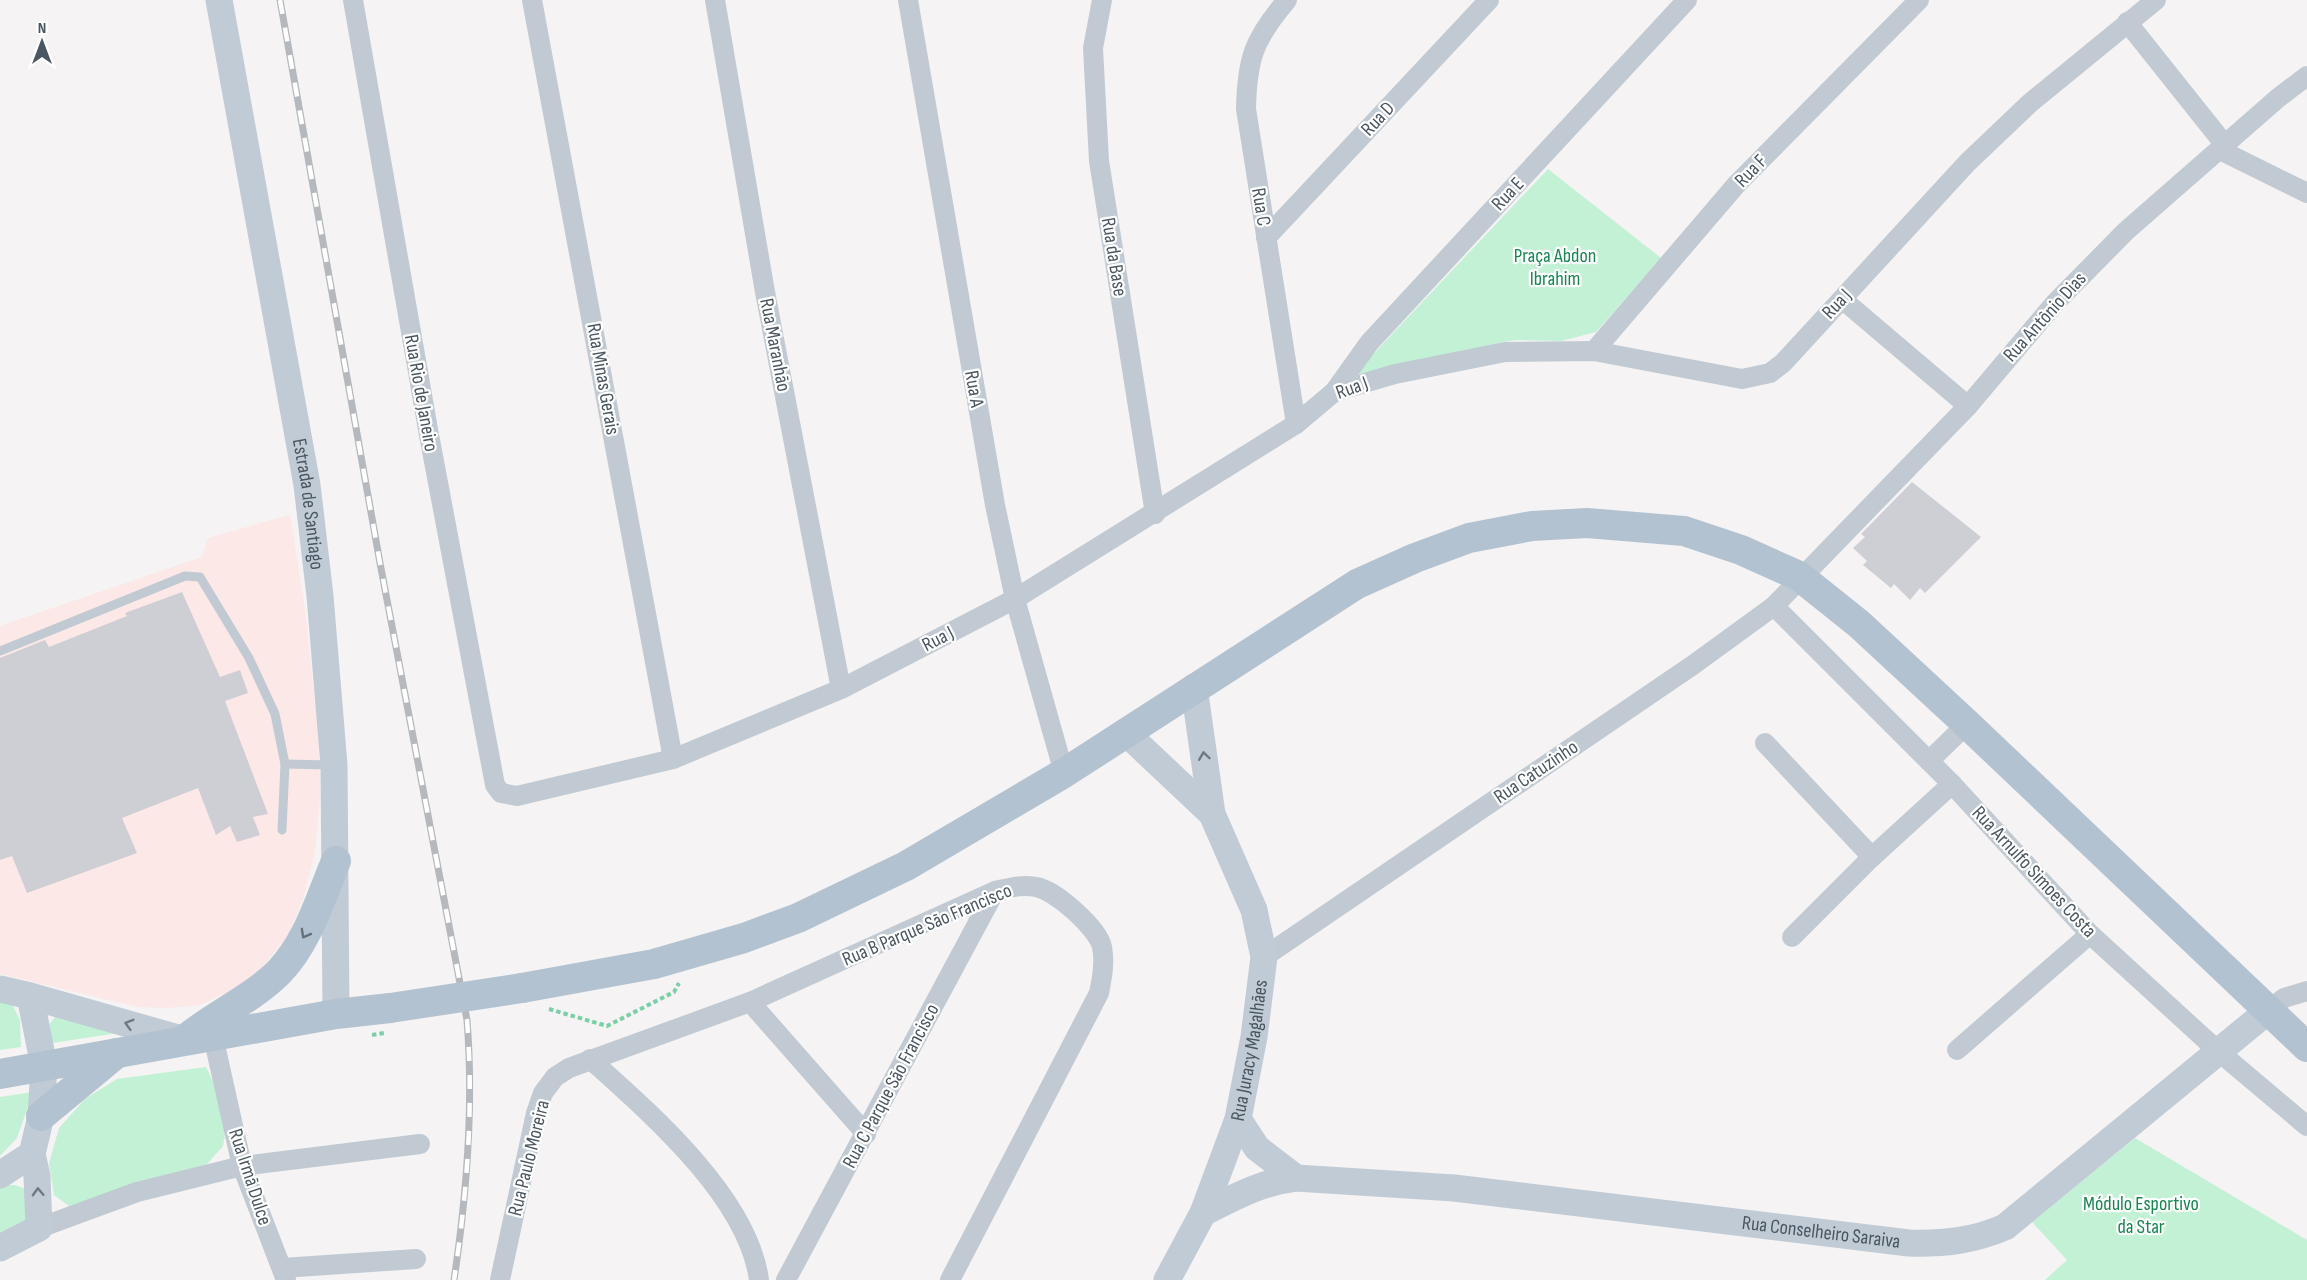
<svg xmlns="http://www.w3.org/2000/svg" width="2307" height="1280" viewBox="0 0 2307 1280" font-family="'Sofia Sans Condensed',sans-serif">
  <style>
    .medical { fill: #fce8e6 }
    .green { fill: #c3f1d5 }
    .building { fill: #cdcfd5 }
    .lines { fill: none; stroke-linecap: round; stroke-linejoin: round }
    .path { stroke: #7ad0a6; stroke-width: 4; stroke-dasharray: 4.5 3; stroke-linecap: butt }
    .lane { stroke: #c1cad2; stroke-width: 9 }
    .street { stroke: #c1cad2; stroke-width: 20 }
    .secondary { stroke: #c1cbd6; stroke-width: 27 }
    .primary { stroke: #b3c2d1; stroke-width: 30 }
    .rail-casing { stroke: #b5b8bd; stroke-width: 7 }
    .rail { stroke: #fff; stroke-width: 4.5; stroke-dasharray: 14; stroke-linecap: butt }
    .path-bridge { stroke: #7ad0a6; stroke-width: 4; stroke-dasharray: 4.5 3; stroke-linecap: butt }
    .primary-bridge { stroke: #b3c2d1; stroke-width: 30 }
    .oneway { stroke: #6e7984 }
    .oneway2 { stroke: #64717d }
    .labels { text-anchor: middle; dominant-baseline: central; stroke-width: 4.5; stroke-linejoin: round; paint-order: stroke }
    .street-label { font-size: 20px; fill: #4a5661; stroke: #fff }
    .park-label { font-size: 20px; fill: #17864f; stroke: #fff }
  </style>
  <rect width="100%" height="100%" fill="#f5f3f3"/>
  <polygon class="medical" points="290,515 304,602 319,738 320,797 315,852 303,899 287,937 258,972 229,992 199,1005 168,1008 138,1007 0,974 0,626 202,557 208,538"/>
  <g class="green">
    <polygon points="1548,169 1661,258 1596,332 1561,341 1517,340 1503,342 1364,376 1360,373 1361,367"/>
    <polygon points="0,999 12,1004 20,1020 21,1047 0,1050"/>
    <polygon points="58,1013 131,1031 46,1044 48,1026"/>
    <polygon points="206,1067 214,1084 226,1129 223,1146 207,1164 93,1201 69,1206 54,1195 49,1163 59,1128 85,1099 117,1079"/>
    <polygon points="33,1092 17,1138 0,1156 0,1097"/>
    <polygon points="2135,1138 2307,1240 2307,1280 2045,1280 2067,1260 2032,1222"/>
    <polygon points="5,1185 15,1185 26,1189 36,1213 0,1238 0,1187"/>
  </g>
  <g class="building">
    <polygon points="1912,482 1981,537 1925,593 1920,588 1910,600 1894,584 1891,588 1863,565 1867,561 1853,548 1865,537 1861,534"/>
    <polygon points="182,592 220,677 240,670 248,693 225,701 268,814 253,817 260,835 237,842 230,826 216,835 198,788 122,818 137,853 27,893 12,856 0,860 0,658 45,640 49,647 127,616 125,613"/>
  </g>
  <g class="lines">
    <polyline class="path" points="549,1009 607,1026 674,992 679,983"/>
    <g class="lane">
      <polyline points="0,651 185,576 200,577 249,658 275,714 285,764 282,830"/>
      <polyline points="285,764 330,765"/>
    </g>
    <g class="street">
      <polyline points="353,0 429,435 495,785 501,793 517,796 673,759 841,689 1015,599 1296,424 1334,392 1395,374 1505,352 1594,351 1742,379 1770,373 1783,363 1967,163 2030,103 2156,0"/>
      <polyline points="532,0 673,759"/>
      <polyline points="715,0 765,292 841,689"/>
      <polyline points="908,0 995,505 1015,599 1064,773"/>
      <polyline points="1102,0 1093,48 1099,161 1155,514"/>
      <path d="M1287 0C1254 39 1247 58 1246 109L1296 424"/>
      <polyline points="2127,22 2225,145"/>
      <polyline points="2220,150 2307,193"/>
      <polyline points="1266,238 1489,0"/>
      <polyline points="1842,299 1968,406"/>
      <polyline points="1594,351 1736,185 1919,0"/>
      <polyline points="1334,392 1369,343 1687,0"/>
      <polyline points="1774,606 1952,784 2090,934 2218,1051 2307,1126"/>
      <polyline points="1765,743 1872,857 1952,784"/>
      <polyline points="1929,761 1967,724"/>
      <polyline points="1792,937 1872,857"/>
      <polyline points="1264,957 1693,665 1774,606 1968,406 2055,303 2126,231 2278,98 2307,76"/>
      <polyline points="750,1002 866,1134"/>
      <polyline points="2269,1010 2284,998 2307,991"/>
      <polyline points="213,1036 242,1166 286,1280"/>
      <polyline points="1957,1050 2090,934"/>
      <path d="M590 1059C650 1113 748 1197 759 1280"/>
      <polyline points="39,1228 137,1192 242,1166 420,1144"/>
      <polyline points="282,1268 416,1259"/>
      <path d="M500 1280 536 1113 543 1093 555 1077 569 1068 750 1002 995 891C1009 888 1021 884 1036 887 1055 890 1098 928 1102 947 1105 963 1102 978 1099 993L950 1280"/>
      <polyline points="786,1280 995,891"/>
    </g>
    <g class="secondary">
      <path id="s1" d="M219 0 307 485 320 596 334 765 336 1014"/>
      <polyline points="1125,732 1212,814"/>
      <polyline points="0,989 30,996 44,1066 41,1116 32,1154 0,1175"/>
      <polyline points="30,996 185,1040"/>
      <polyline points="1238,1119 1257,1148 1296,1178"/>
      <path id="s2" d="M1203 1213C1233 1198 1261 1182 1296 1178L1454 1188 1909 1243C1943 1244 1973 1241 2005 1227L2269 1010"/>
      <polyline points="0,1248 39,1228 37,1176 32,1154"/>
      <path id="s3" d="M1167 1280 1203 1213 1238 1119 1254 1037 1264 957 1254 910 1212 814 1194 687"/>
    </g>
    <g class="primary">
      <polyline points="522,988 654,964 744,938 798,918 906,866 1064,773 1357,584 1415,558 1469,538 1532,526 1587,523 1684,531 1741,550 1799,576 1859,624 1967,724 2307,1047"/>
      <path d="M188 1037C217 1014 253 998 279 972 308 942 320 899 336 861"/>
      <polyline points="0,1074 336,1014 390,1008"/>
      <polyline points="41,1116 117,1053"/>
    </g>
    <defs>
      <path id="rail" d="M280 0 380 563 467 1020C474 1107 467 1193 454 1280"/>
    </defs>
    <use href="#rail" class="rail-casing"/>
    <use href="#rail" class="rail"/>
    <polyline class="path-bridge" points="372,1035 384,1033"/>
    <polyline class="primary-bridge" points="390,1008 522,988"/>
  </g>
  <defs><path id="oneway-chevron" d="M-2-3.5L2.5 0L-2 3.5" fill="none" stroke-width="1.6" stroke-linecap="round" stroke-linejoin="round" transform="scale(1.5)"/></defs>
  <g class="oneway">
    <use href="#oneway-chevron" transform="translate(1204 756) rotate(-98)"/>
    <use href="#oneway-chevron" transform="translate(129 1024) rotate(-164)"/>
    <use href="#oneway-chevron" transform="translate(38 1192) rotate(-92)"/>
  </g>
  <use class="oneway2" href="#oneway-chevron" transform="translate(305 934) rotate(119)"/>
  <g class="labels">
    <g class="street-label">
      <text transform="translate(1378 119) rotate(-47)">Rua D</text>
      <text transform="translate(1751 171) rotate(-46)">Rua F</text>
      <text transform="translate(1508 194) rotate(-47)">Rua E</text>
      <text transform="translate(1261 207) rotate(81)">Rua C</text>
      <text transform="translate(1114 257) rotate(81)">Rua da Base</text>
      <text transform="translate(1837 304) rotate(-47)">Rua J</text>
      <text transform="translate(2045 317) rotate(-48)">Rua Antônio Dias</text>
      <text transform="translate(775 345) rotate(79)">Rua Maranhão</text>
      <text transform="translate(603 379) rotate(80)">Rua Minas Gerais</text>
      <text transform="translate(1352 388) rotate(-20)">Rua J</text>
      <text transform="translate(974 389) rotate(80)">Rua A</text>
      <text transform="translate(421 393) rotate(80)">Rua Rio de Janeiro</text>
      <text stroke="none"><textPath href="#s1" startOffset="512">Estrada de Santiago</textPath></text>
      <text transform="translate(938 639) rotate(-27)">Rua J</text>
      <text transform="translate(1536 772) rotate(-34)">Rua Catuzinho</text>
      <text transform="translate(2034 872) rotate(47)">Rua Arnulfo Simoes Costa</text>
      <text transform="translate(927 925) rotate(-23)">Rua B Parque São Francisco</text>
      <text stroke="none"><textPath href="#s3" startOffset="246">Rua Juracy Magalhães</textPath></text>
      <text transform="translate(891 1086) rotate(-62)">Rua C Parque São Francisco</text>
      <text transform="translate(529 1158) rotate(-76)">Rua Paulo Moreira</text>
      <text transform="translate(250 1177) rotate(72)">Rua Irmã Dulce</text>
      <text stroke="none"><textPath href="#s2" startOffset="628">Rua Conselheiro Saraiva</textPath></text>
    </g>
    <g class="park-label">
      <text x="1555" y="256">Praça Abdon<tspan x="1555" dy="23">Ibrahim</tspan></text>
      <text x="2141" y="1204">Módulo Esportivo<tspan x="2141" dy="23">da Star</tspan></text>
    </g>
  </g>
  <g transform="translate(42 42)" stroke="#ffffff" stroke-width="4.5" paint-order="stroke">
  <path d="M0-4.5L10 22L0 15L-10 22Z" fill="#4a5661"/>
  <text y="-9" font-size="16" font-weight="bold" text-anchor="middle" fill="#4a5661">N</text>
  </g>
</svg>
